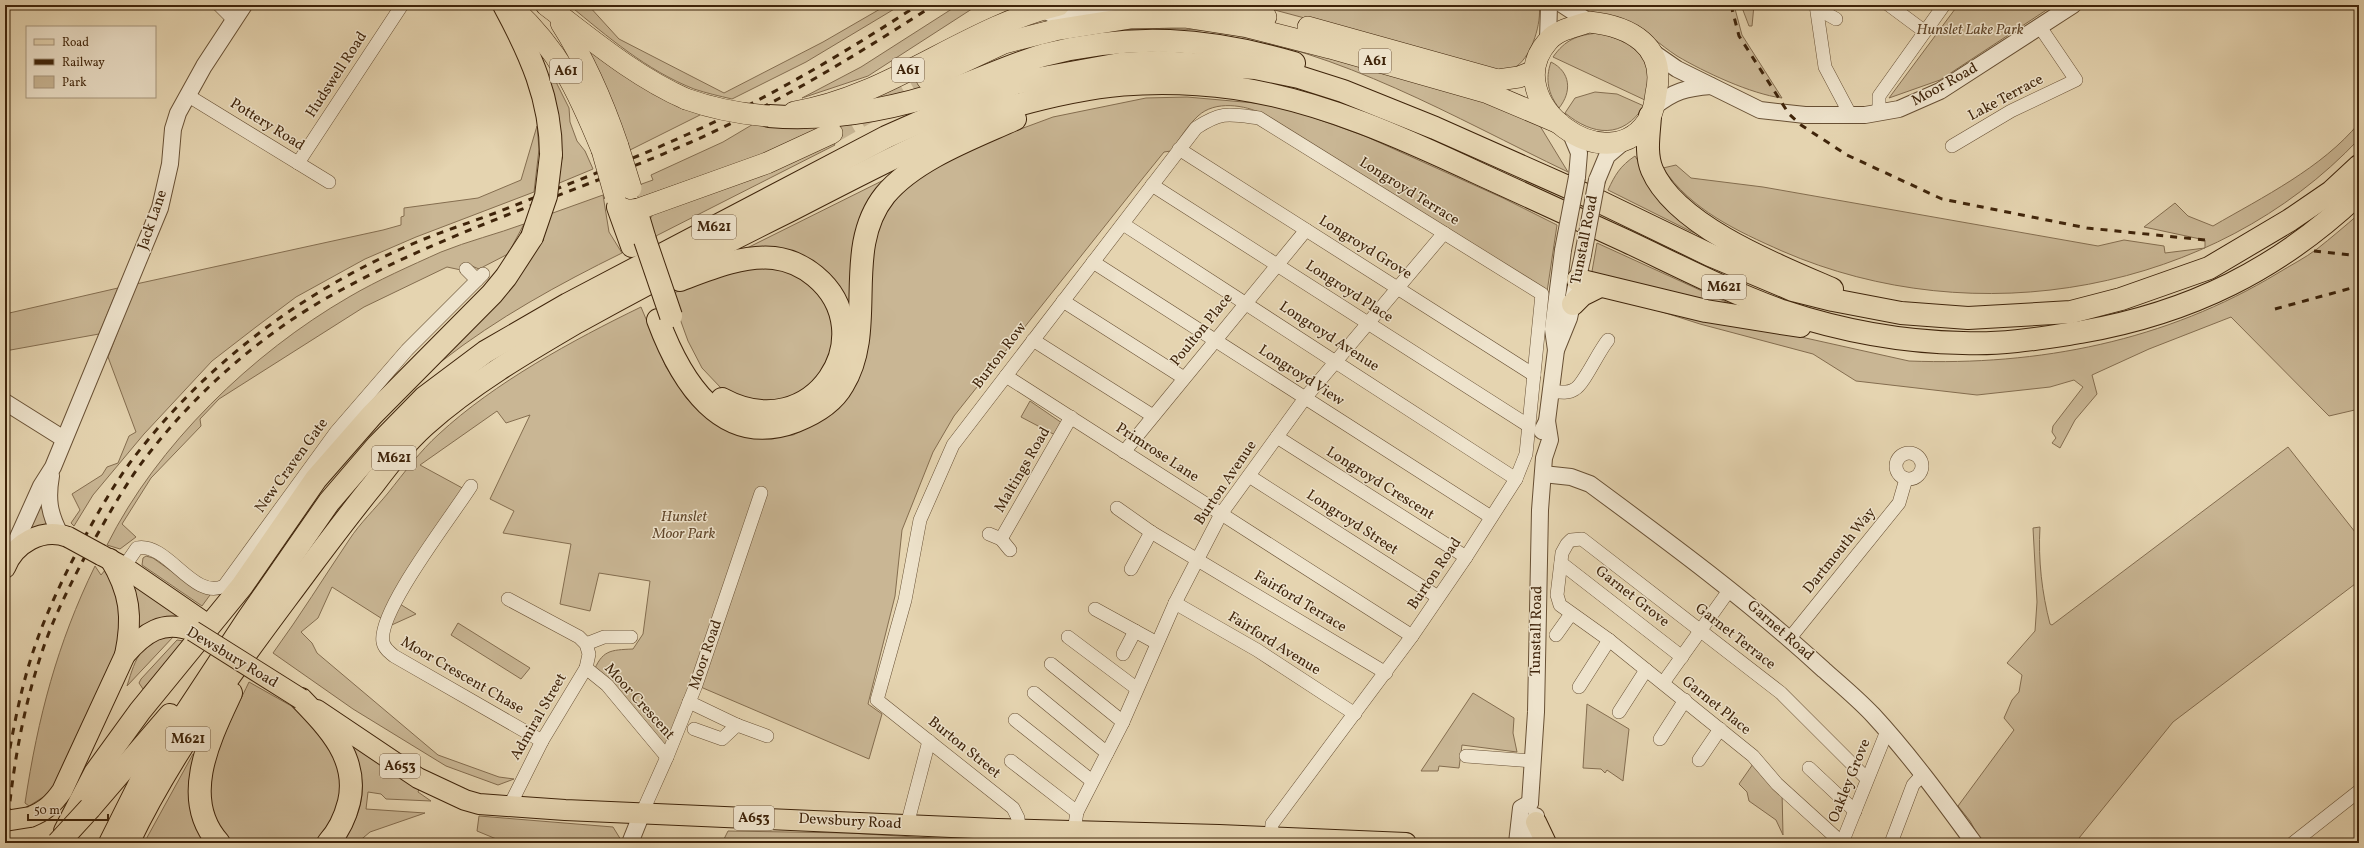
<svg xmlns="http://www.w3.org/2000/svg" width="2364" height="848" viewBox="0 0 2364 848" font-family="Vollkorn,serif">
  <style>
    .green { fill: #c9b694; stroke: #846d4f }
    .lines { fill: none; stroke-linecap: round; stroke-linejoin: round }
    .trunk-tunnel { stroke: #c4b18f; stroke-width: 21; stroke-dasharray: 21 10; stroke-linecap: butt }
    .minor-casing { stroke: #685034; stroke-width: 14 }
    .tertiary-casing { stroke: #685034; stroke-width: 18 }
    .primary-casing { stroke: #3f240a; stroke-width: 22 }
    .trunk-casing { stroke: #3f240a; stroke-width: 22 }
    .motorway-casing { stroke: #3f240a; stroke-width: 24 }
    .minor { stroke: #eee3cc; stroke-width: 13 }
    .tertiary { stroke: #eee3cc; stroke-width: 16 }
    .primary { stroke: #e5d4b0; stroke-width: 20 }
    .trunk { stroke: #e5d4b0; stroke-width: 21 }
    .motorway { stroke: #e5d4b0; stroke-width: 22 }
    .rail { stroke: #3f240a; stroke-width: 3; stroke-dasharray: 7 7; stroke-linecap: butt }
    .tertiary-bridge-casing { stroke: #685034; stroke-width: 18; stroke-linecap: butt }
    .primary-bridge-casing { stroke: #3f240a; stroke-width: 22; stroke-linecap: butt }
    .trunk-bridge-casing { stroke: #3f240a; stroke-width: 22; stroke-linecap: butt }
    .motorway-bridge-casing { stroke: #3f240a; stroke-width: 24; stroke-linecap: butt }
    .tertiary-bridge { stroke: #eee3cc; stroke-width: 16 }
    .primary-bridge { stroke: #e5d4b0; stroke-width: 20 }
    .trunk-bridge { stroke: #e5d4b0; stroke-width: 21 }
    .motorway-bridge { stroke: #e5d4b0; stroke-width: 22 }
    .labels { text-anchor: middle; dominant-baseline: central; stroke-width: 3; stroke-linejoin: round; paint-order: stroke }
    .shield { fill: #eee3cc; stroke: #745d44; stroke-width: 1 }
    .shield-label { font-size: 14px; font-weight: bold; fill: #3f240a }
    .park-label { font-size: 15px; font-style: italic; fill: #62482c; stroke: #eee3cc }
    .street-label { font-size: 15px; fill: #3f240a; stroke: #eee3cc }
  </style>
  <rect width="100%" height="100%" fill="#e5d4b0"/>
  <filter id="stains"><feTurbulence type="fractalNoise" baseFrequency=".005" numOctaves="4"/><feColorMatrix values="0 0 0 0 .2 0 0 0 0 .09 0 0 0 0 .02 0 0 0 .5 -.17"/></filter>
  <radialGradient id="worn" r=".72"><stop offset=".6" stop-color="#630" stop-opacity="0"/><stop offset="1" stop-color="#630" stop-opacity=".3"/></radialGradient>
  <g class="green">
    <path d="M569 5H588L619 39 724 93 823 42 887 5H901L806 62 732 99C719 96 706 93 694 89 646 70 608 37 569 5Z"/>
    <polygon points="958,5 978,5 868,76 802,98 861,67"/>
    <path d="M1256 5H1539C1542 22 1532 55 1517 66 1513 69 1507 70 1502 71Z"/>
    <path d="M1575 5H1734L1742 35 1782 98C1751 94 1704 72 1677 56 1660 45 1645 30 1627 21 1615 14 1582 13 1575 5Z"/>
    <polygon points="1741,5 1754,5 1752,26 1749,26"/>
    <polygon points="1958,5 2054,5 1940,80 1889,98"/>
    <path d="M1143 24 1212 26 1503 106 1540 126 1568 172C1453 117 1341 50 1213 32 1181 27 1148 29 1116 30Z"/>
    <path d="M1598 33C1617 37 1646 49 1648 73 1649 82 1647 92 1647 101L1553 57C1565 40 1577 35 1598 33Z"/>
    <polygon points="580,41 704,113 630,150"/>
    <path d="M1551 62C1571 72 1572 92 1559 108 1548 94 1545 79 1551 62Z"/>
    <polygon points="552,74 569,108 570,122 577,141 585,151 593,169 557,184 547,76"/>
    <path d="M1595 92 1617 94 1644 106C1623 139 1593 136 1565 113L1575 98Z"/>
    <path d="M1187 97 1266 104 1295 111 1365 136 1503 198 1557 225 1547 292 1263 114C1245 105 1215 100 1198 116 1187 126 1179 140 1171 151L1164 152 1143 178 954 416 933 452 902 530 895 596 868 704 882 714 869 759 696 685 668 758 593 673C602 650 610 650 633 649L643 634 650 581 599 573 590 611 560 604 571 544 503 533 514 511 490 499 530 415 506 423 497 411 420 465 466 490 384 620 332 587 318 618 301 632 312 643 317 653 438 755 499 777 514 779 498 785 446 766 353 709 273 653C300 616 324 577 349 540 360 523 375 509 388 493 404 473 420 451 439 434 494 383 573 340 641 307L666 367 687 399 710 418 760 436 793 435 821 421 842 402 868 291 877 225 892 200 919 176 964 150 1053 117 1146 98Z"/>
    <polygon points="755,123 818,127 820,130 775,150 638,198 636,186 653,180 651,175 723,142"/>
    <path d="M2359 123V139C2214 293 1975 335 1782 251 1737 231 1691 210 1663 168L1676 165 1691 178 1763 187 2098 246 2124 240 2164 246 2165 253 2205 248V240L2144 227 2175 203 2188 216 2213 226C2263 197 2322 168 2359 123Z"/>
    <polygon points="537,126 539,149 534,192 416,237 365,259 296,297 256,327 212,361 144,434 93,495 74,526 71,523 80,510 72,494 102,475 107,467 118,463 129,436 136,432 108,357 136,284 383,230 401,225 401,217 404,216 404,208 478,198 521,180"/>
    <path d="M832 141 835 145 650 239C648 227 647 220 656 211Z"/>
    <path d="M1635 156 1649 178 1769 266 1690 231 1608 190C1615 175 1620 166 1635 156Z"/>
    <polygon points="910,167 889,185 855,324 833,284 737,253"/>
    <path d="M603 195 609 232 622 253C559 284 497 318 442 361 426 374 411 388 396 402L550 214Z"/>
    <path d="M2359 214V409L2329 416 2231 317 2149 349 2092 375 2097 394 2075 420 2060 448 2052 443 2056 438 2052 432 2053 426 2083 387 2074 380 2050 387 1977 395 1856 381 1813 354 1700 324 1603 293 1909 361C2039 366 2166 341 2278 273 2291 265 2305 258 2317 249 2331 238 2345 226 2359 214Z"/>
    <path d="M524 224 508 254 479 269 467 264 461 270 447 267 364 307 219 399 200 419 201 426 151 478 122 524 136 537 120 549 107 545C157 445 252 353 349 297 378 280 410 266 441 252 468 241 497 234 524 224Z"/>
    <polygon points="1597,243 1748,312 1591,277"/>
    <polygon points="779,265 816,284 837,332 824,375 788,402 742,400 721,388 702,368 688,341 671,294 732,271"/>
    <polygon points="118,288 99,334 5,351 5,314"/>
    <polygon points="1030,401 1062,423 1057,436 1021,417"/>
    <path d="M2288 447 2359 537V581L2173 722 2075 843H1982L1970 821 1958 806 2014 730 2004 718 2012 700 2019 692 2022 675 2007 663 2035 631 2037 602 2033 528 2040 527C2038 560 2042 593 2050 624L2052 625Z"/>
    <polygon points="43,484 50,528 24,529"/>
    <polygon points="146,556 153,558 199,591 210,595 202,606 142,565 143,558"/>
    <path d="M95 566 101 575 106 569 111 576 121 608 118 651 58 782 48 794 29 806 25 803C38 717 57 644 95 566Z"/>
    <polygon points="129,581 183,615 180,625 138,634"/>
    <polygon points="395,601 416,614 385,628"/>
    <polygon points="458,623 530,668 521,679 451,635"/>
    <path d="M174 636 127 686C136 657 141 640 174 636Z"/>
    <polygon points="177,640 184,641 143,689 139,683 141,679"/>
    <path d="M249 682 302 712 341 762 347 791 322 843H232C223 832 213 821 211 807 203 769 233 716 249 682Z"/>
    <polygon points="1473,693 1514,718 1513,733 1517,752 1462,745 1459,768 1439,766 1438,771 1421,771"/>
    <polygon points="1587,704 1629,729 1623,781 1607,770 1605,773 1601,769 1583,768"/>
    <path d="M338 733 419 789 418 792 431 801 386 799 381 794 368 792 366 809 425 813 370 832 357 843H339C357 825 367 797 360 771 356 758 345 745 338 733Z"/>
    <polygon points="193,754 196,755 212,843 144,843"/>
    <polygon points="1753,764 1782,791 1783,835 1776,820 1749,801 1747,792 1739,784"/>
    <polygon points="479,816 613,827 621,840 620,843 506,843 477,831"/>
    <polygon points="728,831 849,833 965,840 965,843 722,843"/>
  </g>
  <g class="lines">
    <polyline class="trunk-tunnel" points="832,133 927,79"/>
    <defs>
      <g id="minor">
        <polyline points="219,5 234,20"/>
        <polyline points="1816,5 1825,67 1851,116"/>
        <polyline points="1889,5 1924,31"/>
        <polyline points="1818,9 1836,19"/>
        <polyline points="187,95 329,182"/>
        <polyline points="1879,113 1879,96 1944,5"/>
        <polyline points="1952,146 2011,111 2076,80 2040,27"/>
        <polyline points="1179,149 1534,375"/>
        <polyline points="298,163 402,5"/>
        <polyline points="1152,185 1529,426"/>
        <polyline points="1123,224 1516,479"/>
        <polyline points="1093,262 1491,517"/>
        <polyline points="466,269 477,280"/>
        <polyline points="1063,301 1184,378"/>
        <polyline points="1033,340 1153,416"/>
        <polyline points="1006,376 1412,636"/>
        <path d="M1551 391C1559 392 1568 394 1575 389 1584 384 1598 352 1608 340"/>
        <polyline points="1277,437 1466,557"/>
        <polyline points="1124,452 1306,230"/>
        <circle cx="1909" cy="466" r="13"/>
        <polyline points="1249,476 1438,597"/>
        <path d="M471 486C453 515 377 612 383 642 384 648 389 652 394 656L542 741"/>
        <polyline points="1117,508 1151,532 1386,673"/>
        <polyline points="989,534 1001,539 1010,550"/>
        <polyline points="1001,539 1071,417"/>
        <polyline points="1561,563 1682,657"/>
        <path d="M124 567 137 548C168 542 193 601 224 586L336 432 407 350 483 274"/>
        <polyline points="1131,569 1151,532"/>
        <polyline points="508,599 579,637 586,644 589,654 586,668 542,741 510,805"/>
        <polyline points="1175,603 1257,650 1355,714"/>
        <polyline points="1095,609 1135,631"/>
        <polyline points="1556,635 1571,614"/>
        <polyline points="1068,637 1136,688"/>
        <polyline points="1790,638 1899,503 1906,479"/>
        <polyline points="586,644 604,637 631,637"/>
        <polyline points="1123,654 1135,631 1157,643"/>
        <polyline points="1051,664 1123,722"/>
        <polyline points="586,668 607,685 667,757"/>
        <polyline points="1663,683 1730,589"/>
        <polyline points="1579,687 1609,640"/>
        <polyline points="1034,693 1107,753"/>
        <polyline points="689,702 737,725 767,736"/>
        <polyline points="1619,712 1646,670"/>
        <polyline points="1015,720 1092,781"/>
        <polyline points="694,729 722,739 737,725"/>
        <polyline points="1660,739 1685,700"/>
        <polyline points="1466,756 1533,761"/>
        <polyline points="1699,760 1720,729"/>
        <polyline points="1011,761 1077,812"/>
        <polyline points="1809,768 1855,811"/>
        <polyline points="642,813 667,757 696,685 761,493"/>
        <polyline points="907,825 929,741"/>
        <path d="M1019 829 1018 818 1013 808 877 700 905 600 920 520 953 445 1196 128C1222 111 1229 114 1259 118L1542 294 1526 454 1516 479 1466 557 1412 636 1272 824 1271 837"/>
        <polyline points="1074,831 1077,812 1123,722 1175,603 1221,514 1305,398 1444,233"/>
        <polyline points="1842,843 1777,784 1753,756 1609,640 1560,605 1557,595 1562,553 1567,544 1571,540 1582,539 1781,693 1867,779"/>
        <polyline points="1842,843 1887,731"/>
        <polyline points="1891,843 1913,785 1922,775"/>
        <polyline points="2293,843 2359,791"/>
      </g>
      <g id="tertiary">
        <polyline points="1563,5 1589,22"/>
        <polyline points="1040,8 1056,16 1101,10 1128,17"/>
        <polyline points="1548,40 1549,5"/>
        <polyline points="1651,51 1677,69 1760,110 1805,115 1865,115 1899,109 1940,91 2073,5"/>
        <path d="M1654 107C1674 91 1686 88 1711 86"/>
        <polyline points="1571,134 1579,153 1577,177"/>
        <polyline points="1597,180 1607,156 1627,139"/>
        <polyline points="1556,350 1553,329 1563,250"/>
        <polyline points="5,402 64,439"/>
        <polyline points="1542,431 1547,421 1556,350 1569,318 1583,255"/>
        <path d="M1543 474 1571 477 1590 484C1670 543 1750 602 1824 670 1840 684 1858 699 1873 715 1909 754 1942 799 1974 843"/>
        <path d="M51 476C47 499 49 513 60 534"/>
        <polyline points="10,555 41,486 53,467 160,208 170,164 173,129 178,113 204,66 244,5"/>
        <polyline points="1530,803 1536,712 1540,510 1544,458 1550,440 1547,421"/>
        <polyline points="630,843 642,813"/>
        <polyline points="1517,843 1521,808 1530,803"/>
        <polyline points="1531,843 1536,816"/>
      </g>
      <g id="primary">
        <polyline points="101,555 124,567 201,620"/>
        <path d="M110 559C130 592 133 617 125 655"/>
        <path d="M5 568C14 544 42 527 68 537"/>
        <polyline points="317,710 418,778 465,800 479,804 565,810 997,829 1219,835 1406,843"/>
        <path d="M30 817C45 811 53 804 62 791L125 655C144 633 163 619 193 631"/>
        <polyline points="1536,822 1546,843"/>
      </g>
      <g id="trunk">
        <path d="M510 5C559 50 577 89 602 150"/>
        <path d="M546 5C591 39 634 76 686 99"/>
        <polyline points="1206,5 1266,17"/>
        <path d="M1589 22C1630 26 1667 46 1656 93 1655 101 1654 110 1650 117 1611 187 1495 101 1548 41 1557 30 1576 26 1589 22Z"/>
        <path d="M561 23C586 62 603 102 618 146"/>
        <polyline points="1308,27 1498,80 1519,77 1534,71"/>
        <polyline points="927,79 1004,43 1055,30 1131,18 1184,17 1248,27 1330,48 1488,93 1559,123"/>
        <path d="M794 112C889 97 966 27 1059 5"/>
        <polyline points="619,207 627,210 636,210 767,163 832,133"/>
      </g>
      <g id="motorway">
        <path d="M504 5C530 53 551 99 551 155"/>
        <path d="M769 116C831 121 894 109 953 89 984 78 1013 64 1044 55 1132 32 1208 38 1294 63"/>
        <path d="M1650 116C1649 134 1645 153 1652 170 1676 226 1778 266 1832 289"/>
        <polyline points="618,207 632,246"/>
        <polyline points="636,210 645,240"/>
        <path d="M680 280C709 269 742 255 774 258 790 260 803 266 815 276 885 334 814 449 722 399"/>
        <polyline points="1578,280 1706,311 1800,326"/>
        <polyline points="1573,304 1582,295 1600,286"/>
        <path d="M658 320C680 379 721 450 796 421 814 414 833 403 843 385 878 328 841 250 885 195 915 159 973 138 1015 119"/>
        <path d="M301 699C329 728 359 759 349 802 345 818 339 831 328 843"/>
        <polyline points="90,808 170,715"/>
        <polyline points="65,831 95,773 140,711 242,586 316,479 372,415 492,294 506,277 532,237"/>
        <polyline points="110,843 141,781 247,620 329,502 377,446 425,397 485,352 568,304 886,137 963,103 1016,83 1120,64 1158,62 1255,68 1299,77 1343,91 1435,128 1588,196 1710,255 1793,290 1833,300 1901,313 1968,318 2071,312 2121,299 2209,268 2290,220 2331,192 2359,166"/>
        <path d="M128 843C175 744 244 656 309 568 330 540 351 512 373 485 389 464 405 443 425 425 471 384 524 353 577 322 646 284 716 247 787 212 838 186 888 159 940 136 964 125 988 114 1014 106 1093 84 1152 77 1235 88 1322 101 1403 138 1482 175 1530 197 1578 219 1626 241 1677 265 1729 292 1782 311 1839 330 1903 342 1963 343 2003 345 2042 338 2081 332 2190 313 2278 270 2359 193"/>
        <path d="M219 843C179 799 210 738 231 693"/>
      </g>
    </defs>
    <use href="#minor" class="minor-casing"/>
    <use href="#tertiary" class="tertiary-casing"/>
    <use href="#primary" class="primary-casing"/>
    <use href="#trunk" class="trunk-casing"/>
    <use href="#motorway" class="motorway-casing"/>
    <use href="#minor" class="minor"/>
    <use href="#tertiary" class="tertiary"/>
    <use href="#primary" class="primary"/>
    <use href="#trunk" class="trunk"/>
    <use href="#motorway" class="motorway"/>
    <g class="rail">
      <polyline points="1731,5 1739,36 1789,114 1801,125 1847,155 1942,199 2087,228 2205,240"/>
      <polyline points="2314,251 2359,256"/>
      <polyline points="2275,309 2359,286"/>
      <path d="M5 776C12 736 19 696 31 658 44 617 62 580 82 542 100 509 119 475 143 446 212 360 302 293 403 248 434 234 466 224 498 212 561 187 624 163 686 135 767 99 843 54 918 5"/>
      <path d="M6 843C11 777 22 709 44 646 56 612 72 581 89 549 108 516 126 482 150 452 201 387 269 328 343 289 453 229 574 193 689 143 775 105 855 56 934 5"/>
    </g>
    <defs>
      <g id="tertiary-bridge">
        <polyline points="1563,250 1577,177"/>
        <polyline points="1583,255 1597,180"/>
      </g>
      <g id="primary-bridge">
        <polyline points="68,537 101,555"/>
        <polyline points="193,631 301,699"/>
        <polyline points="5,821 30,817"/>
      </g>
      <g id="trunk-bridge">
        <path d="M686 99C714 109 740 114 769 116"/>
        <polyline points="618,146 631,188"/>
        <polyline points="602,150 615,196"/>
      </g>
      <g id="motorway-bridge">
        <polyline points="532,237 546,196 551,155"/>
        <polyline points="645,240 671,316"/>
        <polyline points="58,843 90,808"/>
      </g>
    </defs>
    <use href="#tertiary-bridge" class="tertiary-bridge-casing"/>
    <use href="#primary-bridge" class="primary-bridge-casing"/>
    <use href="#trunk-bridge" class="trunk-bridge-casing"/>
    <use href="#motorway-bridge" class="motorway-bridge-casing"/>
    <use href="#tertiary-bridge" class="tertiary-bridge"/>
    <use href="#primary-bridge" class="primary-bridge"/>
    <use href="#trunk-bridge" class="trunk-bridge"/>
    <use href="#motorway-bridge" class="motorway-bridge"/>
  </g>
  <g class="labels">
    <g class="shield">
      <rect x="1359" y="49" width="32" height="24" rx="3"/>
      <rect x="892" y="58" width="32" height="24" rx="3"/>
      <rect x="550" y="59" width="32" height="24" rx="3"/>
      <rect x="692" y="215" width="44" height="24" rx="3"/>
      <rect x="1702" y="275" width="44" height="24" rx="3"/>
      <rect x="372" y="446" width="44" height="24" rx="3"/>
      <rect x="166" y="727" width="44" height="24" rx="3"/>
      <rect x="380" y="754" width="40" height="24" rx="3"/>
      <rect x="734" y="806" width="40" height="24" rx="3"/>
    </g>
    <g class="shield-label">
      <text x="1375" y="61">A61</text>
      <text x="908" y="70">A61</text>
      <text x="566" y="71">A61</text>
      <text x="714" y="227">M621</text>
      <text x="1724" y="287">M621</text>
      <text x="394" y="458">M621</text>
      <text x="188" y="739">M621</text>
      <text x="400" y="766">A653</text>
      <text x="754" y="818">A653</text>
    </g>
    <g class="park-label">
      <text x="1970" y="30">Hunslet Lake Park</text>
      <text x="684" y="517">Hunslet<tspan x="684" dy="17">Moor Park</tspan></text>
    </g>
    <g class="street-label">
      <text transform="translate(337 75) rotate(-57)">Hudswell Road</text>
      <text transform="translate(1945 85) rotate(-29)">Moor Road</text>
      <text transform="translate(2006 98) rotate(-28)">Lake Terrace</text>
      <text transform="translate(267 125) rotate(32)">Pottery Road</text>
      <text transform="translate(1409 192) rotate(32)">Longroyd Terrace</text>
      <text transform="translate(153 220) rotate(-71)">Jack Lane</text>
      <text transform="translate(1585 240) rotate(-79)">Tunstall Road</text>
      <text transform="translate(1365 248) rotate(32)">Longroyd Grove</text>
      <text transform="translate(1349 292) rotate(33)">Longroyd Place</text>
      <text transform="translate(1202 330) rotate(-51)">Poulton Place</text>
      <text transform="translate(1329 337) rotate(33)">Longroyd Avenue</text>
      <text transform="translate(1000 356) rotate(-53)">Burton Row</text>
      <text transform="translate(1301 376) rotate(33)">Longroyd View</text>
      <text transform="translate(1157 453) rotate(33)">Primrose Lane</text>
      <text transform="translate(292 466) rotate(-54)">New Craven Gate</text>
      <text transform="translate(1023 470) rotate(-60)">Maltings Road</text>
      <text transform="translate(1226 483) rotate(-56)">Burton Avenue</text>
      <text transform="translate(1380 484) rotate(32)">Longroyd Crescent</text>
      <text transform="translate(1352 523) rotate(33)">Longroyd Street</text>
      <text transform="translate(1840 551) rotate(-51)">Dartmouth Way</text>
      <text transform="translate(1435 574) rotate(-56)">Burton Road</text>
      <text transform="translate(1632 597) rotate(38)">Garnet Grove</text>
      <text transform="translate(1300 602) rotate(31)">Fairford Terrace</text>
      <text transform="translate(1537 631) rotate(-89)">Tunstall Road</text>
      <text transform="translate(1780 631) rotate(41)">Garnet Road</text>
      <text transform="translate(1735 637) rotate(38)">Garnet Terrace</text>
      <text transform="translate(1274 644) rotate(32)">Fairford Avenue</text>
      <text transform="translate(706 655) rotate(-71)">Moor Road</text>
      <text transform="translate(232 658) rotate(31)">Dewsbury Road</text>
      <text transform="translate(462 676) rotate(30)">Moor Crescent Chase</text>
      <text transform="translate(639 702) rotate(48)">Moor Crescent</text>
      <text transform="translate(1716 706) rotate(39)">Garnet Place</text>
      <text transform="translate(539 717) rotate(-60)">Admiral Street</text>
      <text transform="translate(964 748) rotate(39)">Burton Street</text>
      <text transform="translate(1850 781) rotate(-68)">Oakley Grove</text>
      <text transform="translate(850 822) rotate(3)">Dewsbury Road</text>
    </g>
  </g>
  <rect width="2364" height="848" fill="none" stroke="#e5d4b0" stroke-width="20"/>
  <rect x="6" y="6" width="2352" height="836" fill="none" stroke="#3f240a" stroke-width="2"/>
  <rect x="10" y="10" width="2344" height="828" fill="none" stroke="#3f240a"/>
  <rect x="26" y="26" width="130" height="72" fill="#eee3cc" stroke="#a8977e"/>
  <rect x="34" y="39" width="20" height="6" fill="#e5d4b0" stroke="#a8977e"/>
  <text x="62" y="46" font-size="12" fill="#3f240a">Road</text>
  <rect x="34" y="59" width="20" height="6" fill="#3f240a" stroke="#a8977e"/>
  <text x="62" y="66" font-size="12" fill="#3f240a">Railway</text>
  <rect x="34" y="76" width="20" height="12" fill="#c9b694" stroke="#a8977e"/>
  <text x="62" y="86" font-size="12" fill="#3f240a">Park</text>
  <path d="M28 814v6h80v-6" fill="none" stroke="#3f240a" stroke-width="2"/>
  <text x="34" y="814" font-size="12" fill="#3f240a" stroke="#eee3cc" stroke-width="3" paint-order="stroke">50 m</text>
  <rect width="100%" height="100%" filter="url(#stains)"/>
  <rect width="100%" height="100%" fill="url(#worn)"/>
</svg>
